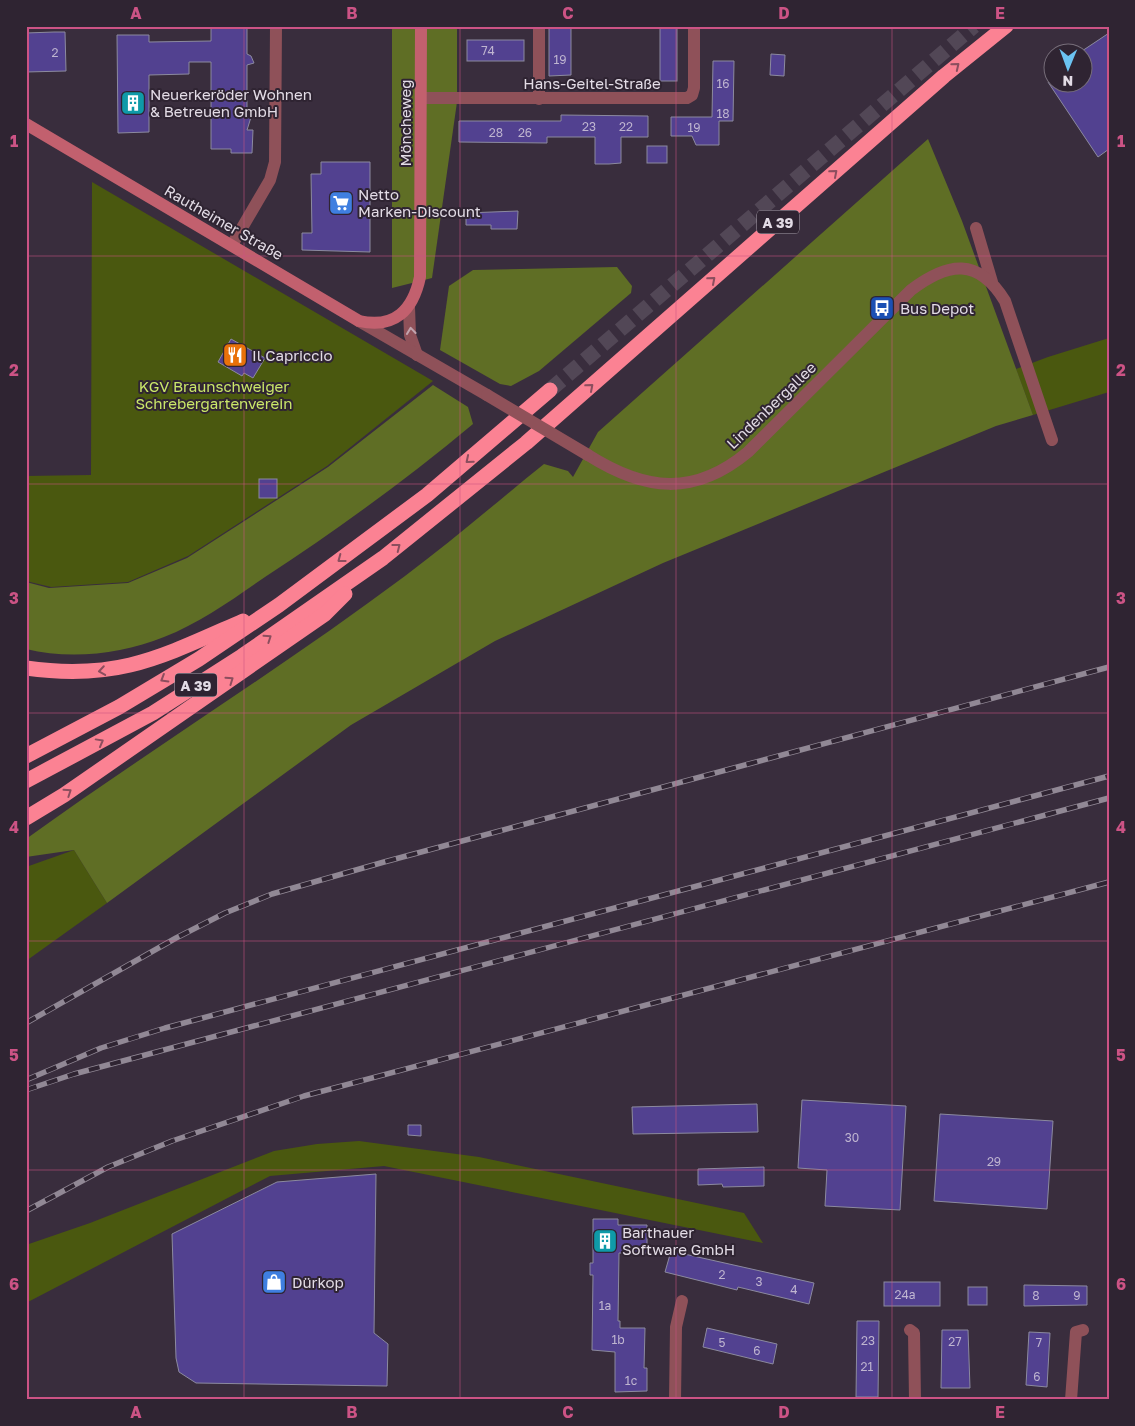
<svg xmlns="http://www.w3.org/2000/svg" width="1135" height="1426" viewBox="0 0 1135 1426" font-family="'Golos Text',sans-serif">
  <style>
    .green { fill: #4a580f }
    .forest { fill: #5f6e25 }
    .building { fill: #524190; stroke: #8c8a9f }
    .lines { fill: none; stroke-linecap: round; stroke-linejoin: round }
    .highway-tunnel { stroke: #524756; stroke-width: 15; stroke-dasharray: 15 8; stroke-linecap: butt }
    .street { stroke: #8f5159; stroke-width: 12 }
    .secondary { stroke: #c2606e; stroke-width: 12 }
    .highway { stroke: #fb8293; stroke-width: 15 }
    .rail-casing { stroke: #918895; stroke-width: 5.5 }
    .rail { stroke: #2f2432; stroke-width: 4; stroke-dasharray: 11; stroke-linecap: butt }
    .street-bridge { stroke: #8f5159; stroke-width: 12 }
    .oneway { stroke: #8b4e5e }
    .oneway2 { stroke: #c1a4ae }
    .grid { fill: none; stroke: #cc5385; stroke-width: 1; stroke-opacity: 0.55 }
    .labels { text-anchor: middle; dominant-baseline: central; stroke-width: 4; stroke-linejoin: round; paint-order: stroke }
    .number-label { font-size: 12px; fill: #bfb5d0 }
    .shield { fill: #2f2432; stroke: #ada5b0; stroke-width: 1 }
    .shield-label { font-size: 14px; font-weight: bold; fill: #e3dce6 }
    .street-label { font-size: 15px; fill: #e3dce6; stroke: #2f2432 }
    .poi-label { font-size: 15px; fill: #e3dce6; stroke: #2f2432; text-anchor: start }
    .park-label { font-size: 15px; fill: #cae769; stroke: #2f2432 }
    .neatline { fill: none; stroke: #cc5385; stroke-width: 2 }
    .grid-label { font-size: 16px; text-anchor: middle; font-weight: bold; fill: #cc5385 }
  </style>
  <rect width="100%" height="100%" fill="#392d3d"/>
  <g class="green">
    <polygon points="92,182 433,381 327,466 188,556 128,582 51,587 26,581 26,476 91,475"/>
    <polygon points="1109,338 1109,392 1033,415 1016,369 1048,357"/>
    <polygon points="74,850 107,903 26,961 26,867"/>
    <polygon points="359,1141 479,1157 744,1213 763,1243 384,1166 270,1176 26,1303 26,1245 90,1223 274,1151 317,1144"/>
  </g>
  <g class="forest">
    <polygon points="392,26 457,26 457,102 432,278 392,288"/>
    <path d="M928 139 962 221 1033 415 996 426 663 563 495 641 351 725 107 903 74 850 26 857V839C151 749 282 668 405 576 453 540 498 501 544 464L568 471 573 477 598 432Z"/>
    <polygon points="617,267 632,286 631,293 539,371 511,386 500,384 440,350 449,286 473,270"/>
    <path d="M433 385 468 407 473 424C407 479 337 530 265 577 233 599 200 623 164 637 121 654 71 660 26 649V582L49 588 128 583 187 558 328 467Z"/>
  </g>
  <g class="building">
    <polygon points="549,26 571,26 571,75 549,76"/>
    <rect x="660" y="26" width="17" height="55"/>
    <polygon points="211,28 247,28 247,54 251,56 254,63 247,65 247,108 252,114 247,130 253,130 252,153 231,153 231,149 211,149 211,62 189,62 189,74 149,75 149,132 118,133 117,35 149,35 149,42 211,41"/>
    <polygon points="54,32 65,32 66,71 26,72 26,33"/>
    <polygon points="1109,33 1109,149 1098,157 1048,82 1082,82 1082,51"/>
    <rect x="467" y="40" width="57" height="21"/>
    <polygon points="771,54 785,55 784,76 770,75"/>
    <polygon points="713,61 734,61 733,121 719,121 719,145 696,145 692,136 671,136 671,117 712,117"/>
    <polygon points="561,115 648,116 648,137 621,137 621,163 609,164 595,164 595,137 547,137 547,143 459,142 459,121 561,121"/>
    <rect x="647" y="146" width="20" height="17"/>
    <polygon points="321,162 370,162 370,252 302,250 302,233 312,233 311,174 321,174"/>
    <polygon points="518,211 517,229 491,229 491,225 466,225 466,213"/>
    <polygon points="231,339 265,358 253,378 244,373 242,376 218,362"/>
    <rect x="259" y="479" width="18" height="19"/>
    <polygon points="802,1100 906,1106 900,1210 825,1206 827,1170 798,1168"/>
    <polygon points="757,1104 758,1132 633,1134 632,1107"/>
    <polygon points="940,1114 1053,1121 1047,1209 934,1201"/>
    <polygon points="408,1125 421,1125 421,1136 408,1135"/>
    <polygon points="764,1167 764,1186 723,1187 722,1184 698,1185 698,1169"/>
    <polygon points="376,1174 374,1333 388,1344 387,1386 196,1383 179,1372 176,1358 172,1234 277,1182"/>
    <polygon points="593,1219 618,1219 618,1225 647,1225 647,1253 619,1253 618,1321 620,1321 620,1328 645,1328 644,1368 647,1368 647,1391 615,1392 615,1352 592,1350 593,1275 590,1275 590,1263 593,1263"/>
    <polygon points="671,1251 814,1283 809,1304 738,1287 737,1290 665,1272"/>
    <rect x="884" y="1282" width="56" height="24"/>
    <polygon points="1024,1285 1087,1286 1087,1305 1024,1306"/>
    <rect x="968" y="1287" width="19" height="18"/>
    <polygon points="857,1321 879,1321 878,1397 856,1397"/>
    <polygon points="707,1328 777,1344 773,1364 703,1347"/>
    <polygon points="942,1330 968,1330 970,1388 941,1388"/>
    <polygon points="1029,1332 1050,1333 1047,1387 1026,1385"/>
  </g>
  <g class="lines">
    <polyline class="highway-tunnel" points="550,390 974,26"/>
    <g class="street">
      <polyline points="539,26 539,99"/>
      <polyline points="421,98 687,98 692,95 694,88 694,26"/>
      <polyline points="976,228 992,282"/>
      <polyline points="232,245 270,180 275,162 276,26"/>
      <polyline points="409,307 410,335 417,355"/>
      <polyline points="359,321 487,395"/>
      <path d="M588 455C645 491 694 497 748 452L911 290C948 262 978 257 1005 301L1052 440"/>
      <polyline points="910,1330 914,1333 915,1400"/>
      <polyline points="675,1400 676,1327 682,1301"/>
      <polyline points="1071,1400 1076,1332 1083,1330"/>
    </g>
    <path class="secondary" d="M26 124 359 321C395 329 413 310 420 277L421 26"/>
    <g class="highway">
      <path d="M26 668C118 681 161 657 243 621"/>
      <polyline points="26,756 119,707 199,659 279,605 427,495 550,390"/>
      <polyline points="26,781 153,713 242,656 383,558 526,443 944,76 1006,26"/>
      <polyline points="26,818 64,795 325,614 345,594"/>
    </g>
    <defs>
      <g id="rail">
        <polyline points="26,1023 176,938 225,913 272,894 384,862 1109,667"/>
        <polyline points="26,1080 101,1048 165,1028 1109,776"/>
        <polyline points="26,1090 74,1074 1109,798"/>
        <polyline points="26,1211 108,1167 172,1141 304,1096 1109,882"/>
      </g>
    </defs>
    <use href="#rail" class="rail-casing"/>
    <use href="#rail" class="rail"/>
    <polyline class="street-bridge" points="487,395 588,455"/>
  </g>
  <defs><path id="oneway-chevron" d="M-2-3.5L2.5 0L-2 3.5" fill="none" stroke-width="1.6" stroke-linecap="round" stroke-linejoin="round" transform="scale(1.25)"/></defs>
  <g class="oneway">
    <use href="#oneway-chevron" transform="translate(956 66) rotate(-39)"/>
    <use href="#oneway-chevron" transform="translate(834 173) rotate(-41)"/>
    <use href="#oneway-chevron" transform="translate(712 280) rotate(-41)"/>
    <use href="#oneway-chevron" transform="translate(590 387) rotate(-41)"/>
    <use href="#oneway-chevron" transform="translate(469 460) rotate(140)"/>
    <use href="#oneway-chevron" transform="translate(397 547) rotate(-38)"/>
    <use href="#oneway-chevron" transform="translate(341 559) rotate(143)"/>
    <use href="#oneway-chevron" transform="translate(268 638) rotate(-34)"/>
    <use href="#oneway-chevron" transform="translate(102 671) rotate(171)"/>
    <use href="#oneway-chevron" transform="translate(164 679) rotate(149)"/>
    <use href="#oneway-chevron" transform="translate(230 680) rotate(-35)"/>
    <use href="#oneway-chevron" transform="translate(100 742) rotate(-29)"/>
    <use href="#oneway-chevron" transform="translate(68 792) rotate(-34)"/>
  </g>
  <use class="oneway2" href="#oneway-chevron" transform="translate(411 331) rotate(-96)"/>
  <path class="grid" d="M244 26V1400M460 26V1400M676 26V1400M892 26V1400M26 256H1109M26 484H1109M26 713H1109M26 941H1109M26 1170H1109"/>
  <defs>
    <symbol id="building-square" viewBox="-11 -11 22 22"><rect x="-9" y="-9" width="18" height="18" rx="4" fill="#0f9aa8" stroke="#2f2432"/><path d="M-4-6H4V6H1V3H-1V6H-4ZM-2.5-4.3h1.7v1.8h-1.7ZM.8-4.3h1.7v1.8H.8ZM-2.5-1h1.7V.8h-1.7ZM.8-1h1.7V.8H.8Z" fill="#fff"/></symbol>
    <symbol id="supermarket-square" viewBox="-11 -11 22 22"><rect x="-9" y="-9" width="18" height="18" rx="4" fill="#3f7fe0" stroke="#2f2432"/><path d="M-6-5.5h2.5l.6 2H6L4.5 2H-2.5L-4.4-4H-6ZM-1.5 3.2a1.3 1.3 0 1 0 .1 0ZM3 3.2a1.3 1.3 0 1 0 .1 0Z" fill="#fff"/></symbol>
    <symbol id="bus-square" viewBox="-11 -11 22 22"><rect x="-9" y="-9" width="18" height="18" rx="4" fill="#1a4fb4" stroke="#2f2432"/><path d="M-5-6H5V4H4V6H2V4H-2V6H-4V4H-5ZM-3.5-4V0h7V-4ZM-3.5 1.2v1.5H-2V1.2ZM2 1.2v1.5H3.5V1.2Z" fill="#fff"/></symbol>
    <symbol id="restaurant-square" viewBox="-11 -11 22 22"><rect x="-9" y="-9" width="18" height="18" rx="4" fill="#e8710a" stroke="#2f2432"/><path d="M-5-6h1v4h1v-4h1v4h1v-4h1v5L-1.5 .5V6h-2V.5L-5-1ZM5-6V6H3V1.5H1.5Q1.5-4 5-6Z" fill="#fff"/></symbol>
    <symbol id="shop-square" viewBox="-11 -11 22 22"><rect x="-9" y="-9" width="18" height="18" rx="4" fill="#3f7fe0" stroke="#2f2432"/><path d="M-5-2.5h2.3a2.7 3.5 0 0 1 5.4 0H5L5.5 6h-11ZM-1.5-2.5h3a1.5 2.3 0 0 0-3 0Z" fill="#fff"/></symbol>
  </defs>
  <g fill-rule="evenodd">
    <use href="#building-square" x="119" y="89" width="28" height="28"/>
    <use href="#supermarket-square" x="327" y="189" width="28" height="28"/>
    <use href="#bus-square" x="868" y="294" width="28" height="28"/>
    <use href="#restaurant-square" x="221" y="341" width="28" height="28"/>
    <use href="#building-square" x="591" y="1227" width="28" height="28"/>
    <use href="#shop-square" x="260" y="1268" width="28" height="28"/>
  </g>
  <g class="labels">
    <g class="number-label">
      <text x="488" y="50">74</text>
      <text x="55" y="52">2</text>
      <text x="560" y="59">19</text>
      <text x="723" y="83">16</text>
      <text x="723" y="113">18</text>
      <text x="589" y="126">23</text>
      <text x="626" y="126">22</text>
      <text x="694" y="127">19</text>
      <text x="496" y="132">28</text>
      <text x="525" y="132">26</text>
      <text x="852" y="1137">30</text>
      <text x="994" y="1161">29</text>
      <text x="722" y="1274">2</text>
      <text x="759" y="1281">3</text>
      <text x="794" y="1289">4</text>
      <text x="905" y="1294">24a</text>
      <text x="1036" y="1295">8</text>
      <text x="1077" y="1295">9</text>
      <text x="605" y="1305">1a</text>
      <text x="618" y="1339">1b</text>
      <text x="868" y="1340">23</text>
      <text x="955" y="1341">27</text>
      <text x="722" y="1342">5</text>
      <text x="1039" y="1342">7</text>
      <text x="757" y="1350">6</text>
      <text x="867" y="1366">21</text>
      <text x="1037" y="1376">6</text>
      <text x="631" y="1380">1c</text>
    </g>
    <g class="shield">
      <rect x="757" y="210.5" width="42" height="23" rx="4"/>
      <rect x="175" y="673.5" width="42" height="23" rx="4"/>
    </g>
    <g class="shield-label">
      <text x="778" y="222">A 39</text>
      <text x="196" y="685">A 39</text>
    </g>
    <g class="street-label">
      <text x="592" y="83">Hans-Geitel-Straße</text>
      <text transform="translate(405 123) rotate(-90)">Möncheweg</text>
      <text transform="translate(224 222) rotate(30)">Rautheimer Straße</text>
      <text transform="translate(771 405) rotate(-44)">Lindenbergallee</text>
    </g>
    <g class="poi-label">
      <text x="150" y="94">Neuerkeröder Wohnen<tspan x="150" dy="17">&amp; Betreuen GmbH</tspan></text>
      <text x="358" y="194">Netto<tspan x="358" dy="17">Marken-Discount</tspan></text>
      <text x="900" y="308">Bus Depot</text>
      <text x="252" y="355">Il Capriccio</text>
      <text x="622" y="1232">Barthauer<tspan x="622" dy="17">Software GmbH</tspan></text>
      <text x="292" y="1282">Dürkop</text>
    </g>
    <g class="park-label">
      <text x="214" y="386">KGV Braunschweiger<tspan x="214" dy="17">Schrebergartenverein</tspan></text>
    </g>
  </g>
  <rect width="1135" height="1426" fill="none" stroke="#2f2432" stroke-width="55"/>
  <g transform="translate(1068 68) rotate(181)"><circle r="24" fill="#2f2432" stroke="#776e7a"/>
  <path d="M0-4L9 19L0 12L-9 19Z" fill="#6bc3f2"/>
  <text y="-8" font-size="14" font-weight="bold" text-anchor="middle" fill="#e3dce6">N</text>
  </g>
  <rect x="28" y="28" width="1080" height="1370" class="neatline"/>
  <g class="grid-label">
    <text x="136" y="19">A</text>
    <text x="352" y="19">B</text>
    <text x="568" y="19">C</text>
    <text x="784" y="19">D</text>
    <text x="1000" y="19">E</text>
    <text x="14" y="147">1</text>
    <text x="1121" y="147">1</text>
    <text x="14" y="376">2</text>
    <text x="1121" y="376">2</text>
    <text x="14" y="604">3</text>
    <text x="1121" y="604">3</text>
    <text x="14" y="833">4</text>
    <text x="1121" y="833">4</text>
    <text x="14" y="1061">5</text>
    <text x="1121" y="1061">5</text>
    <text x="14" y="1290">6</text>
    <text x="1121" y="1290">6</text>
    <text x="136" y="1418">A</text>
    <text x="352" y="1418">B</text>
    <text x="568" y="1418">C</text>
    <text x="784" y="1418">D</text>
    <text x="1000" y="1418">E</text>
  </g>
</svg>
